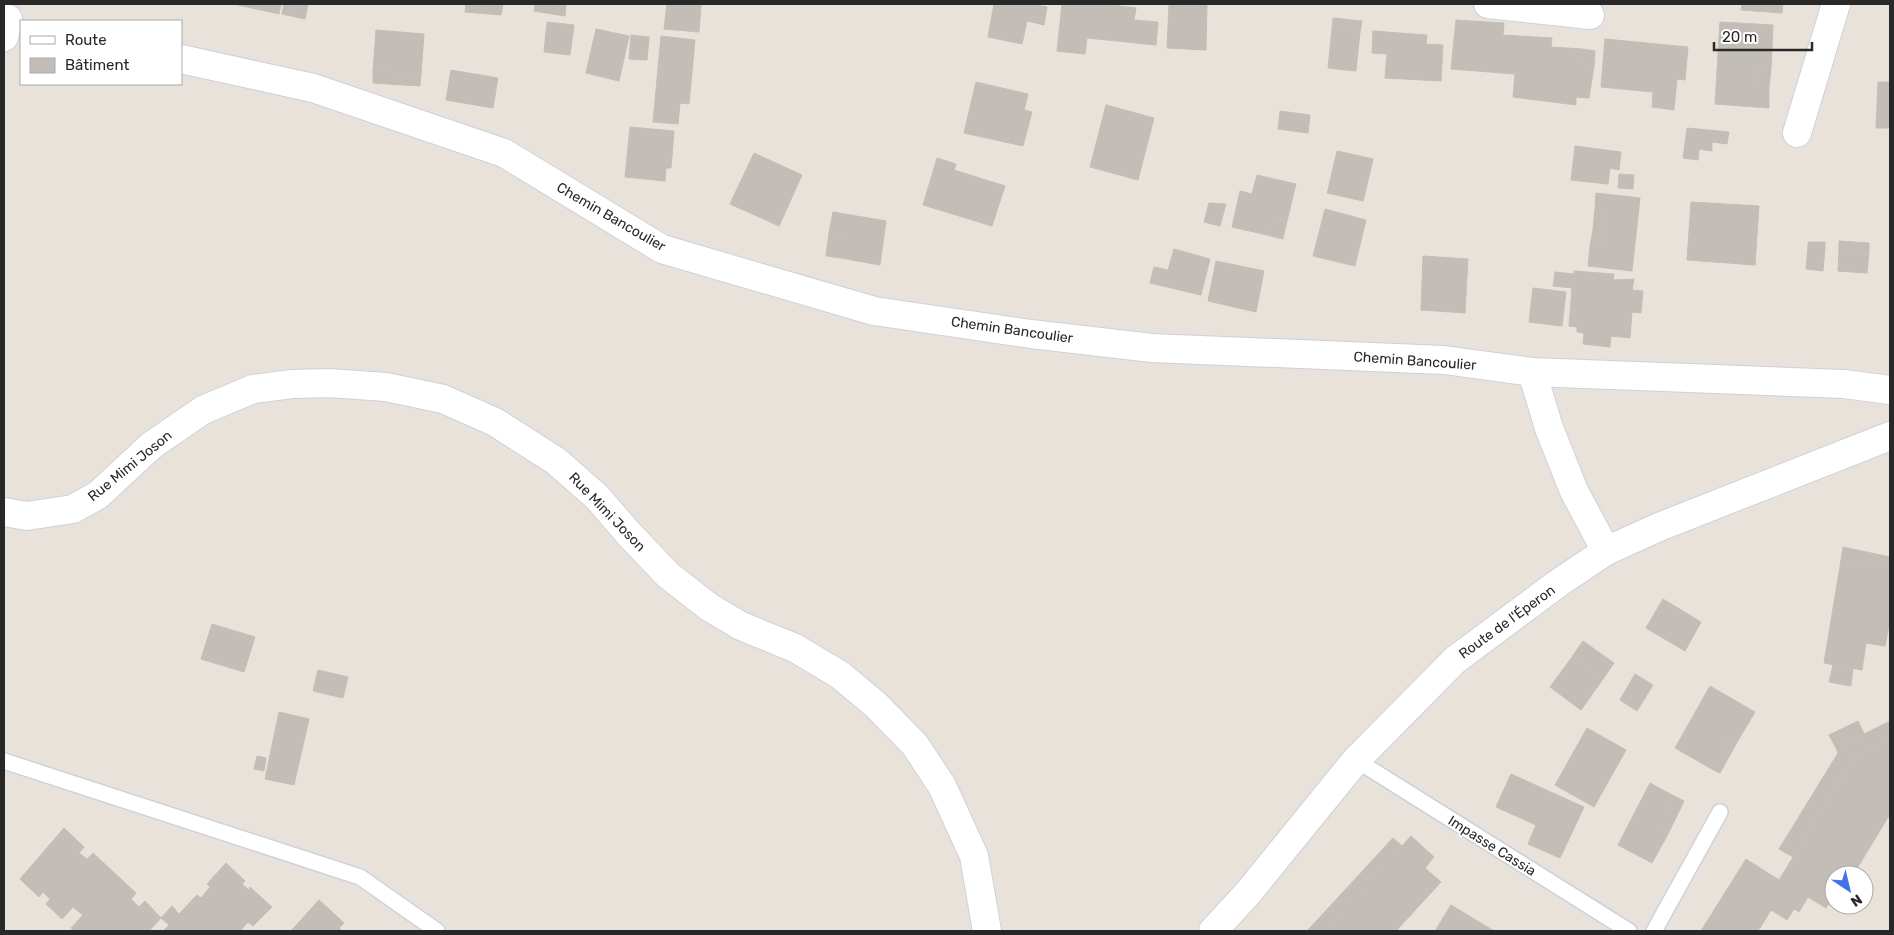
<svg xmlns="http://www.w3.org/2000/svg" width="1894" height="935" viewBox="0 0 1894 935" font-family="Rubik,sans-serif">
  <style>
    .building { fill: #c2bdb6; stroke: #c4beb5 }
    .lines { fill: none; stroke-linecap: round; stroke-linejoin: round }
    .lane-casing { stroke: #cdd1dc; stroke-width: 18 }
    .street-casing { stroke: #cdd1dc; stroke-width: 30 }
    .secondary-casing { stroke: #cdd1dc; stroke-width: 30 }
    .lane { stroke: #fff; stroke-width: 15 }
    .street { stroke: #fff; stroke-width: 28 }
    .secondary { stroke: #fff; stroke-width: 28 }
    .labels { text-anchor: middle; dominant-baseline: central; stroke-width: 4; stroke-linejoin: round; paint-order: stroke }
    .street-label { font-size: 14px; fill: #282828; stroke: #fff }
  </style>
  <rect width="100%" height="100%" fill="#e9e2db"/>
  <g class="building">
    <polygon points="234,4 281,4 279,14"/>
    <polygon points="284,4 308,4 305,19 282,14"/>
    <polygon points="466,4 503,4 501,15 465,12"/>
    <polygon points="535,4 566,4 565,16 534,11"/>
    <polygon points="667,4 701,4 699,32 664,29"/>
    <polygon points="994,4 1030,4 1047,7 1044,25 1027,21 1022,44 988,37"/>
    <polygon points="1062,4 1103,4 1136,8 1134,20 1158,22 1156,45 1087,38 1085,54 1057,51"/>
    <polygon points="1169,4 1207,4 1206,50 1167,48"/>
    <polygon points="1742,4 1783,4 1782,13 1741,10"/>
    <polygon points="1333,18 1362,21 1360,32 1332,29"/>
    <polygon points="1456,20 1504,23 1503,35 1552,38 1551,47 1582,49 1581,65 1594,66 1589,98 1576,97 1576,105 1513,97 1515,74 1451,69"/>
    <polygon points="547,22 574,25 570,55 544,52"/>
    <polygon points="1720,22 1773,25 1771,69 1756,68 1755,87 1769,87 1769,108 1715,104"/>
    <polygon points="596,29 629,36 619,81 586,73"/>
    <polygon points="1332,29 1360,32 1356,71 1328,68"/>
    <polygon points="376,30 424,34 421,74 373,71"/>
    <polygon points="1373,31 1427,35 1426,44 1443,45 1441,81 1385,78 1387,54 1372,53"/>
    <polygon points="631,35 649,37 647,60 629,59"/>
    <polygon points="661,36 695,40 689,104 680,103 678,124 653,122"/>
    <polygon points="1605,39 1688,47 1685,80 1677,79 1674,110 1652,107 1653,92 1601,87"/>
    <polygon points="1582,49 1595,51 1594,66 1581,65"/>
    <polygon points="1756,68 1771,69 1769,87 1755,87"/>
    <polygon points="451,70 498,78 493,108 446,100"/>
    <polygon points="373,71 421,74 420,86 373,83"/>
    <polygon points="976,82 1028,94 1024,110 1032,112 1023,146 964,133"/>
    <polygon points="1878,82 1890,82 1890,128 1876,128"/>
    <polygon points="1106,105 1154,118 1138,180 1090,167"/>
    <polygon points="1280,111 1310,115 1308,133 1278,129"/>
    <polygon points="630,127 674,131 671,168 666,168 665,181 625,177"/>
    <polygon points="1687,128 1729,132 1727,144 1712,142 1712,151 1699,149 1698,160 1683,158"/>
    <polygon points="1575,146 1621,152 1619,170 1610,168 1608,184 1571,180"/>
    <polygon points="1337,151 1373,159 1364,198 1328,190"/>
    <polygon points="754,153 802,175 779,226 730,204"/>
    <polygon points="937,158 956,164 954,170 1005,186 992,226 923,205"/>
    <polygon points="1619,174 1634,175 1633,189 1618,188"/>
    <polygon points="1257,175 1296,184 1286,225 1271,222 1267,235 1232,227 1240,191 1252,194"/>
    <polygon points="1328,190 1364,198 1363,201 1327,193"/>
    <polygon points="1596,193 1640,198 1632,271 1588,266 1590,246 1601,248 1603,231 1605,210 1595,209"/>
    <polygon points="1691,202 1759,206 1755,265 1687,260"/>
    <polygon points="1209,203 1226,204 1220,226 1204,222"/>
    <polygon points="1325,209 1366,220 1355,266 1313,256"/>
    <polygon points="1595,209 1605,210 1603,231 1593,230"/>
    <polygon points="833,212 886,221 880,265 841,258 844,236 829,233"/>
    <polygon points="1271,222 1286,225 1283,239 1267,235"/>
    <polygon points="1593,230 1603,231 1601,248 1590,246"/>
    <polygon points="829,233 844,236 841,258 826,256"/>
    <polygon points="1839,241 1869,243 1869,251 1839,249"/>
    <polygon points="1808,242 1825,242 1825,248 1808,246"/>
    <polygon points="1808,246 1825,248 1823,271 1806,269"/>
    <polygon points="1174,249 1210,259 1201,295 1150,283 1154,267 1168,270"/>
    <polygon points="1839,249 1869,251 1867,273 1838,271"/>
    <polygon points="1423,256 1468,259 1465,313 1421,310"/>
    <polygon points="1216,261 1264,271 1256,312 1208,301"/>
    <polygon points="1574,271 1614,274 1613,280 1634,279 1632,290 1643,291 1641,313 1632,312 1630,338 1611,336 1610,347 1583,344 1584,333 1577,332 1577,327 1569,326 1572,288 1553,286 1555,272 1574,274"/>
    <polygon points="1533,288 1566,292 1562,326 1529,322"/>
    <polygon points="1843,547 1890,557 1890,569 1841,560"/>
    <polygon points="1841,560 1890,569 1890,620 1885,646 1866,643 1862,670 1824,663"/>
    <polygon points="1663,599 1701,622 1685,651 1646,628"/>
    <polygon points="212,624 255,637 244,672 201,659"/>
    <polygon points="1583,641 1614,663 1603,679 1572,657"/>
    <polygon points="1572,657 1603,679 1581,710 1550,687"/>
    <polygon points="1833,665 1853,668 1851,686 1829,682"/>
    <polygon points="318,670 348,677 343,698 313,691"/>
    <polygon points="1635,674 1653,685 1637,711 1620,700"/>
    <polygon points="1710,686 1755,712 1736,744 1726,739 1710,768 1675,748"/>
    <polygon points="279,712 309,719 294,785 265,779"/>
    <polygon points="1858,721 1864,734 1836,748 1829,735"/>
    <polygon points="1890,721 1890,740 1854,758 1793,857 1779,849 1838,753 1836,748"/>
    <polygon points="1587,728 1626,750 1594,807 1555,785"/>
    <polygon points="1726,739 1736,744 1720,773 1710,768"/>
    <polygon points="1890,740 1890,814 1853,875 1834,875 1834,897 1826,908 1808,897 1799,912 1794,909 1787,920 1771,910 1760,928 1756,931 1701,931 1746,859 1779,880 1854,758"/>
    <polygon points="257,756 266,758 264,771 254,769"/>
    <polygon points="1511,774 1584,807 1560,858 1528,844 1536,825 1496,807"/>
    <polygon points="1650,783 1674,796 1657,828 1668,834 1652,863 1618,845"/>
    <polygon points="1674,796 1684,801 1668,834 1657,828"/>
    <polygon points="64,828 84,847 79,853 87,859 93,853 136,893 131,899 139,907 145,901 161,918 149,931 75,931 71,928 83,915 73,907 62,919 46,904 50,899 43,892 39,897 20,879"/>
    <polygon points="1411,836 1434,857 1425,868 1441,882 1396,931 1324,931"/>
    <polygon points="1393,838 1402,846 1324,931 1307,931"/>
    <polygon points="226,863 245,881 242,884 249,890 250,887 272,907 253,926 248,922 240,931 163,931 169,925 161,918 172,906 179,914 197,895 201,898 210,887 207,884"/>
    <polygon points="319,900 344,923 339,928 342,931 291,931"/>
    <polygon points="1451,905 1494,931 1435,931"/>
  </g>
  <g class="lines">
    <defs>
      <g id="lane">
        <polyline points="1356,760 1629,931"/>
        <polyline points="4,761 360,877 437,931"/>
        <polyline points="1654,931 1720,812"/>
      </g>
      <g id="street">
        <polyline points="1488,4 1590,15"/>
        <polyline points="4,37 8,19"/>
        <polyline points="181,59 313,88 504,153 662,249 874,311 1031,334 1152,348 1444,360 1532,372 1844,384 1890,390"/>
        <polyline points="1797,133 1836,4"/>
        <polyline points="1532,372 1549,428 1574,491 1606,551"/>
        <polyline points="4,512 27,516 73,509 98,495 152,445 203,410 253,389 292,384 329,383 386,387 443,399 495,422 556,461 597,497 629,534 668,575 709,607 741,626 795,648 840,675 876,705 915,745 942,786 974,856 987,931"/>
      </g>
      <polyline id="secondary" points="1213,931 1248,893 1356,760 1455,660 1557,584 1606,551 1659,527 1890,436"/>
    </defs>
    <use href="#lane" class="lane-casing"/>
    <use href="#street" class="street-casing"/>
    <use href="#secondary" class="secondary-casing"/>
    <use href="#lane" class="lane"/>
    <use href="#street" class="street"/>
    <use href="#secondary" class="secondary"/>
  </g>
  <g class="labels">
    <g class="street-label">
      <text transform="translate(611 217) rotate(30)">Chemin Bancoulier</text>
      <text transform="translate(1012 330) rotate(8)">Chemin Bancoulier</text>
      <text transform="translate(1415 361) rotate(4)">Chemin Bancoulier</text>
      <text transform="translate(130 466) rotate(-39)">Rue Mimi Joson</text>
      <text transform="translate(607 512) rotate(46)">Rue Mimi Joson</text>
      <text transform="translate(1507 622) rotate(-36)">Route de l'Éperon</text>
      <text transform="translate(1492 846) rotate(32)">Impasse Cassia</text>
    </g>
  </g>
  <rect width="1894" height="935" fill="none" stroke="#282828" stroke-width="10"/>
  <rect x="20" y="20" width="162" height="65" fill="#ffffff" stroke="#a9a9a9"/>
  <rect x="30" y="36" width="25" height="8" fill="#ffffff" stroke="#a9a9a9"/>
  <text x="65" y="45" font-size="15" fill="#282828">Route</text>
  <rect x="30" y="58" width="25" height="15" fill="#c2bdb6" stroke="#a9a9a9"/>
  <text x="65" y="70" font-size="15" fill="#282828">Bâtiment</text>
  <g transform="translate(1849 890) rotate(145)"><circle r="24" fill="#ffffff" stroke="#a9a9a9"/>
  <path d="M0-4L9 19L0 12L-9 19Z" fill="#4771ea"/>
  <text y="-8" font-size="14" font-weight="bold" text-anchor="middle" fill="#282828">N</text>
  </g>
  <path d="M1714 42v8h98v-8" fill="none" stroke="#282828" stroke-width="2.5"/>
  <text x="1722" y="42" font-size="15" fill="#282828" stroke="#ffffff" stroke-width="4" paint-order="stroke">20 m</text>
</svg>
